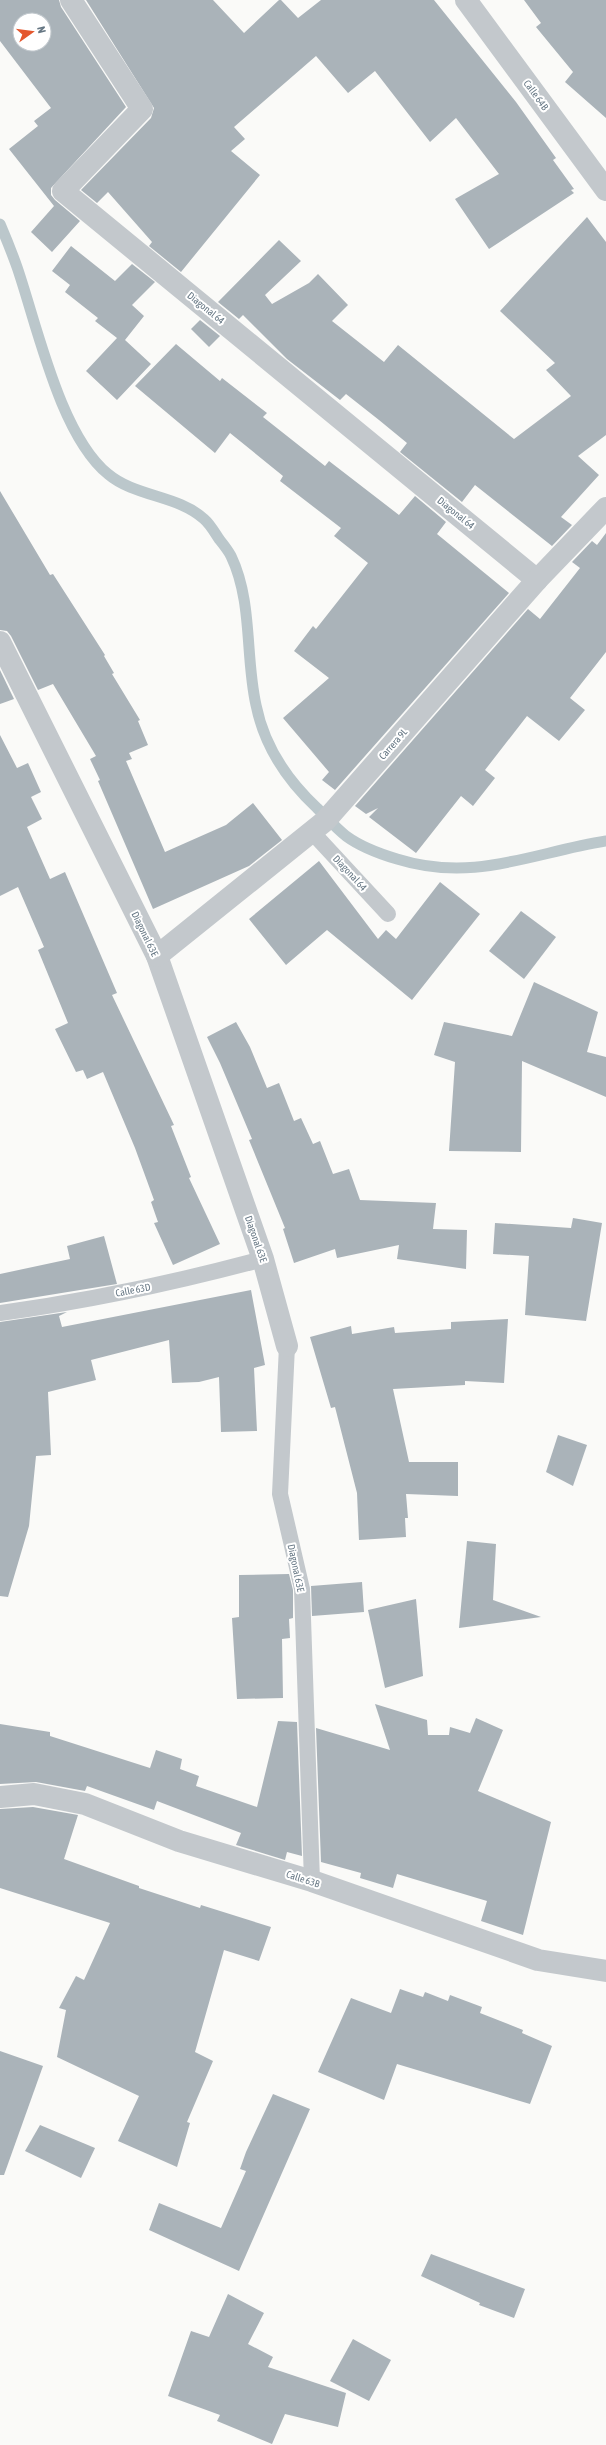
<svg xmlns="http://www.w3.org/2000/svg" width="606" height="2445" viewBox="0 0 606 2445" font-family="'Asap Condensed',sans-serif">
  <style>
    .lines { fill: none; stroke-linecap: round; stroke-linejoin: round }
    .stream { stroke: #bbc7cb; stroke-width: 11 }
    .building { fill: #aab3b9; fill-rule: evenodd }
    .service { stroke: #c3c8cc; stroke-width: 16 }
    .minor { stroke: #c3c8cc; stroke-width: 22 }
    .tertiary { stroke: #c3c8cc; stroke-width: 22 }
    .labels { text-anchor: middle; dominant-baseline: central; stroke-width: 4; stroke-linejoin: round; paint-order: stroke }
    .street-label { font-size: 10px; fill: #657683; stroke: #fff }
  </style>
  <rect width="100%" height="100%" fill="#fafaf8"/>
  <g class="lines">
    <path class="stream" d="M0 224C6 238 12 253 17 267 37 325 60 435 108 474 135 497 178 495 204 519 210 524 215 533 219 539 223 544 228 550 231 556 253 602 245 656 256 705 264 745 287 780 317 808 326 817 336 828 346 836 361 847 380 854 397 859 474 883 531 853 606 841"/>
  </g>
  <g class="building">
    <path d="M0 0H59L61 7 126 107 51 188V195L55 200 80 221 52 252 31 232 54 206 9 149 38 126 34 121 51 108 0 41ZM20 20H44V44H20Z"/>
    <polygon points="86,0 213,0 244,33 279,0 281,0 298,18 321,0 434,0 516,102 556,158 553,160 574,189 571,190 574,193 489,249 455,199 499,174 456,118 430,142 375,71 348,93 316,56 234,127 245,139 231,151 260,175 181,272 149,246 152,242 108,192 97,203 81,190 151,118 154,108"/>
    <polygon points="524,0 606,0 606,118 565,82 573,72 536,27 541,23"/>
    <polygon points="587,217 606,242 606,435 578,456 599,475 561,517 572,525 552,546 475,485 462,502 400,452 407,443 379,420 346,394 340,400 287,359 243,315 239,319 218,302 279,240 301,261 265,295 272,304 309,283 318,274 348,305 332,321 384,362 398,345 514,439 571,396 546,370 555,363 500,311"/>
    <polygon points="71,246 115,281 132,264 155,282 132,305 144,316 125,340 151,364 117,400 86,371 117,338 95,321 98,318 65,292 70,285 52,271"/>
    <polygon points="200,320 220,336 209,347 191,329"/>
    <polygon points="176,344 220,381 222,378 267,413 263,417 325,466 329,461 399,515 415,496 446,522 437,534 509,593 335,790 322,780 329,772 283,718 329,678 294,651 313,626 316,629 368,563 334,536 341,528 280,481 283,476 230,433 215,453 135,386"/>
    <polygon points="0,491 50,575 53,574 105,655 104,656 114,673 112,674 140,720 138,721 148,745 129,753 132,759 126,761 165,852 226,825 253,803 282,840 249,866 153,909 98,781 100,780 90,759 96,756 53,684 38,690 11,636 7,631 0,630"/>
    <polygon points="606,533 606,652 570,698 585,710 559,741 527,716 485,770 495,778 473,806 461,796 416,853 369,817 378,808 366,814 355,806 528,609 540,619 580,568 572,562 592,541 597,545"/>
    <polygon points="0,670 14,699 0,704"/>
    <polygon points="0,735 17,768 28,763 41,792 31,797 42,819 27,827 50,879 65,872 117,993 112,995 174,1125 171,1126 191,1177 189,1178 220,1244 173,1265 154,1223 158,1222 151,1202 154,1200 135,1148 103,1072 87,1079 83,1070 76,1072 55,1029 68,1023 38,950 44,947 18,887 0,896"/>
    <polygon points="319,861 378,939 386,930 396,939 440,882 480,914 412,1000 327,930 286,965 249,919"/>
    <polygon points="521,911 556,937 524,979 489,951"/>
    <polygon points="534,982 598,1012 587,1052 606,1057 606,1097 522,1061 521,1152 449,1151 455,1062 434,1055 444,1022 512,1036"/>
    <polygon points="236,1022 250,1047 267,1088 279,1083 294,1121 301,1118 313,1144 320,1141 333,1174 349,1169 360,1200 436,1203 433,1229 467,1230 466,1269 397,1259 399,1245 337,1258 335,1249 294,1263 283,1229 285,1228 249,1140 252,1139 220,1063 207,1037"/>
    <polygon points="573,1218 602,1223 586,1321 525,1315 529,1256 493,1254 495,1223 571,1228"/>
    <polygon points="104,1236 117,1284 0,1303 0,1274 70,1259 67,1246"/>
    <polygon points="251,1290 265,1365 254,1368 257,1431 221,1432 219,1377 199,1382 172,1383 169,1340 91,1360 96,1380 48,1392 51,1455 36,1456 29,1526 8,1597 0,1596 0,1322 67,1312 59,1316 62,1327"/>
    <polygon points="508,1319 504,1383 465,1381 465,1385 393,1389 409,1462 458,1462 458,1496 406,1494 408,1518 405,1518 406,1537 359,1540 357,1493 335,1407 331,1408 310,1337 351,1326 352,1334 394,1327 395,1333 451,1329 451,1322"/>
    <polygon points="558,1435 587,1445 573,1486 546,1472"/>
    <polygon points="467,1541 496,1544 493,1600 541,1617 459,1628"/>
    <polygon points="289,1574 293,1590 293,1618 289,1619 290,1638 282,1639 283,1698 237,1699 232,1618 239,1617 239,1575"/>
    <polygon points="362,1582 364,1612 312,1616 311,1586"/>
    <polygon points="416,1599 423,1676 385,1688 368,1610"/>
    <polygon points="375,1704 427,1720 428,1735 449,1735 450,1727 470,1733 476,1718 503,1730 478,1791 551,1822 523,1935 481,1921 487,1901 397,1874 393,1888 360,1878 361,1873 321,1862 316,1728 390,1750"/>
    <polygon points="278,1721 297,1722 302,1856 287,1852 285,1860 236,1845 241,1833 157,1801 154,1810 87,1786 85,1791 36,1782 0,1784 0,1724 50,1732 50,1736 150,1768 156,1750 182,1759 180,1769 199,1776 196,1786 257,1807"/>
    <polygon points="33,1807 78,1815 64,1859 139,1886 139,1888 200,1908 201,1905 271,1927 259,1961 224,1950 195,2052 213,2061 187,2122 190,2123 177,2167 118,2141 139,2096 57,2057 66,2010 59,2008 76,1976 84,1980 110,1923 0,1888 0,1809"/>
    <polygon points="400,1989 423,1997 425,1992 448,2001 450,1995 482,2007 480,2013 523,2030 522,2033 552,2046 530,2104 397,2064 384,2100 318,2072 351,1998 391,2013"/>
    <polygon points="0,2051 43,2066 4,2175 0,2175"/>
    <polygon points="273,2094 310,2109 239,2271 149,2230 159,2203 221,2228 246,2171 240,2169 246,2152"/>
    <polygon points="40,2125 95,2148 81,2178 25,2151"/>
    <polygon points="431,2254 525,2289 514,2318 479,2305 480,2303 421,2276"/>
    <polygon points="228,2294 264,2313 248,2344 273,2357 268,2367 346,2393 338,2427 285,2414 272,2444 217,2421 220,2415 168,2396 191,2331 209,2337"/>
    <polygon points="353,2339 391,2360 369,2401 330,2381"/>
  </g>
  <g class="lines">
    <g class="service">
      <polyline points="312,832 388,914"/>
      <path d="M0 1313C89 1301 177 1282 263 1259"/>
      <polyline points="287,1346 280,1494 302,1589 312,1881"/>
    </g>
    <g class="minor">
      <polyline points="71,0 142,109 63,191 537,580"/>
      <polyline points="0,642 157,956 263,1259 287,1346"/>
      <polyline points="157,956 325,821 537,580 606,508"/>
      <polyline points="0,1797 34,1794 85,1804 179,1841 312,1881 538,1960 606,1971"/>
    </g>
    <polyline class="tertiary" points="466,0 606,190"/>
  </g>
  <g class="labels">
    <g class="street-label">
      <text transform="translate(536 95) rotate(54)">Calle 64B</text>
      <text transform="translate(206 308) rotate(39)">Diagonal 64</text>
      <text transform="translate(456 513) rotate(39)">Diagonal 64</text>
      <text transform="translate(393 744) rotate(-49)">Carrera 9L</text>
      <text transform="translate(350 873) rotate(47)">Diagonal 64</text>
      <text transform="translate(145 934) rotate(64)">Diagonal 63E</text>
      <text transform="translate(256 1239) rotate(71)">Diagonal 63E</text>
      <text transform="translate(133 1290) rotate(-11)">Calle 63D</text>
      <text transform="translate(296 1568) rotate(78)">Diagonal 63E</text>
      <text transform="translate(303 1879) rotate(18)">Calle 63B</text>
    </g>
  </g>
  <g transform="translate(32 32) rotate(76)"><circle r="19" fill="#ffffff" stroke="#c1c8cd"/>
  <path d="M0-3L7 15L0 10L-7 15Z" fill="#e4572e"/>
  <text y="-6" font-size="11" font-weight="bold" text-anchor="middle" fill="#657683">N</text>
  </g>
</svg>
